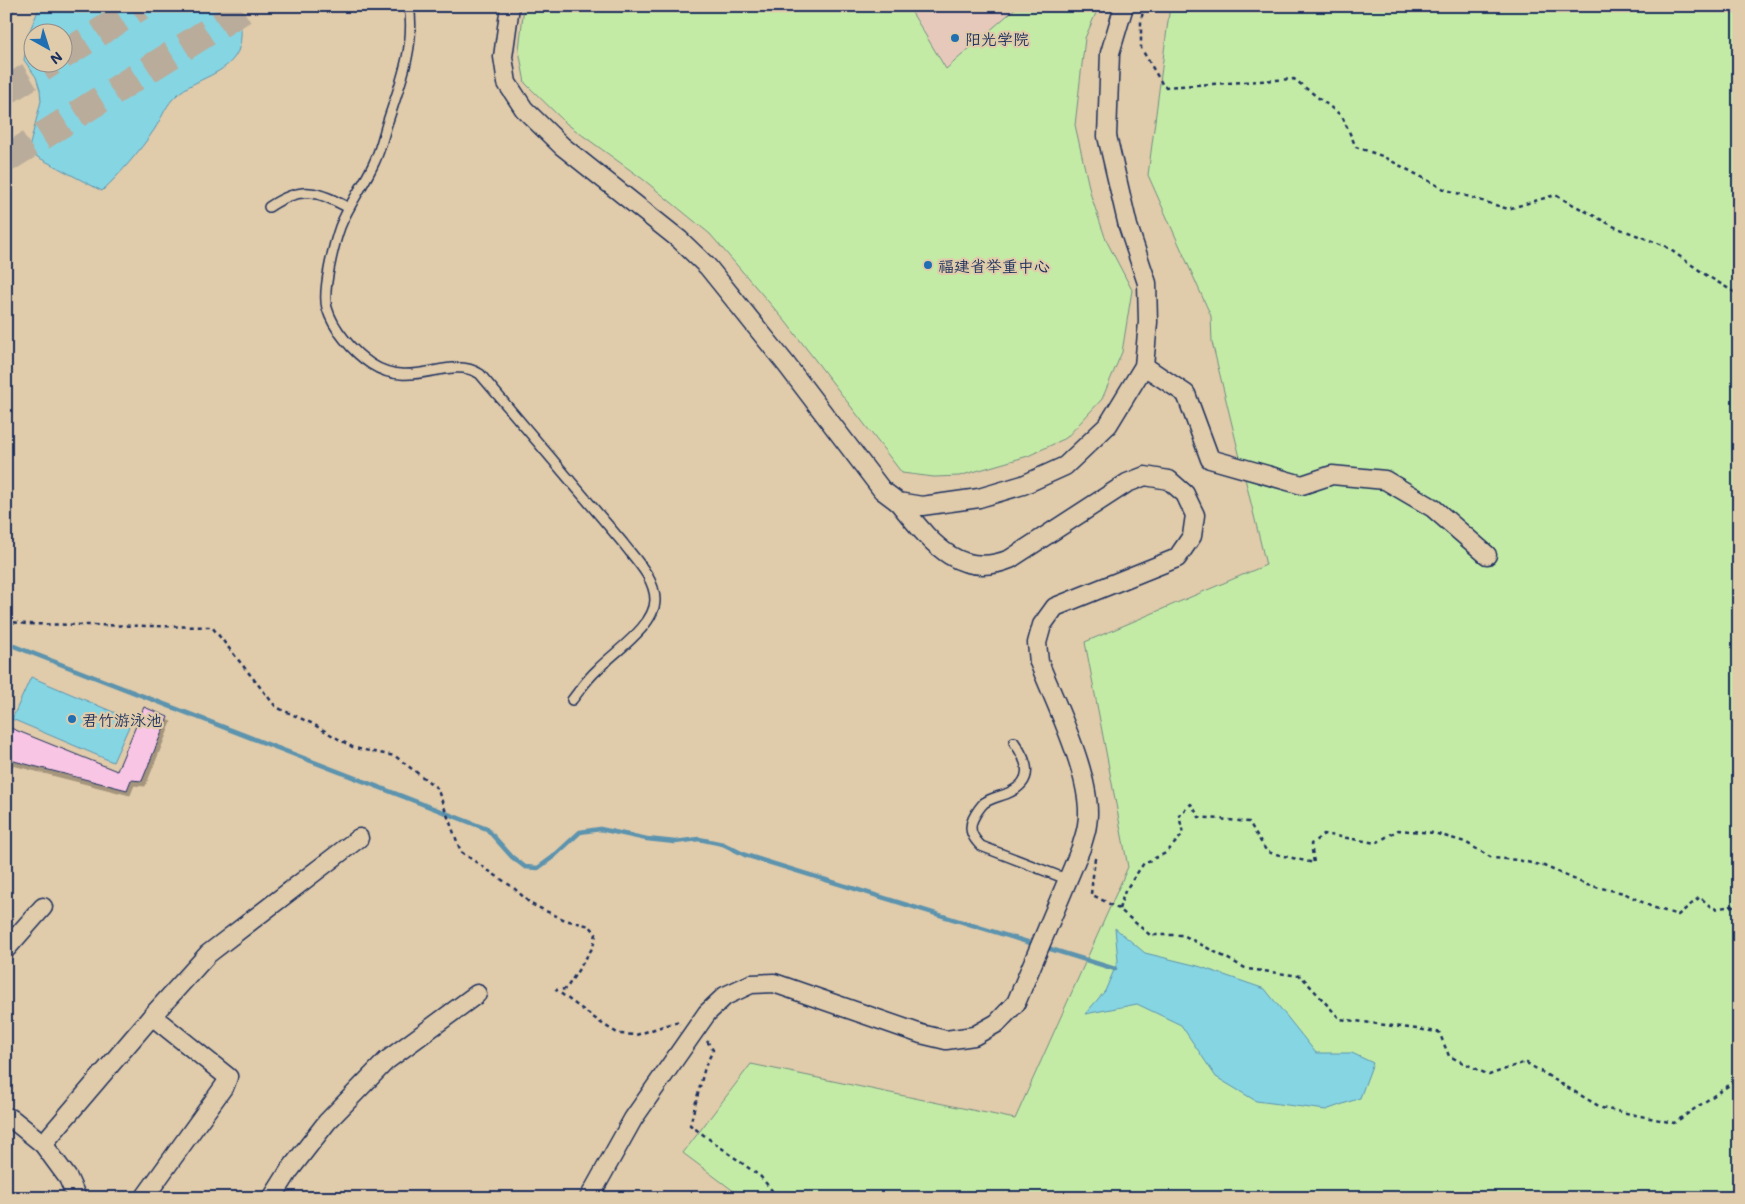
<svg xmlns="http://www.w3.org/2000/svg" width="1745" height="1204" viewBox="0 0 1745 1204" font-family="Mali,'LXGW WenKai TC',sans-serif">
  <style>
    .built { fill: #e7c9bb }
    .green { fill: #c4eba6; stroke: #708d82 }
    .water { fill: #86d5e3; stroke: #5b93ae; fill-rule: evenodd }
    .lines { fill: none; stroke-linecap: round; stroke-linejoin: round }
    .stream { stroke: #5b93ae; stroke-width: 4.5 }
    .building { fill: #f8c5e4; stroke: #1b2f5e; filter: url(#shadow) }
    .motorway-tunnel { stroke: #b9ac9b; stroke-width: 28; stroke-dasharray: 28 14; stroke-linecap: butt }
    .service-casing { stroke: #1b2f5e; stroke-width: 12 }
    .minor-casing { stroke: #1b2f5e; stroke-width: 21 }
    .path { stroke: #1b2f5e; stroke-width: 2.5; stroke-dasharray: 4 4; stroke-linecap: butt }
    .service { stroke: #e0cbaa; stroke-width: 9 }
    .minor { stroke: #e0cbaa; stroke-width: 18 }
    .poi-dot { fill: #1f6fb2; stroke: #e0cbaa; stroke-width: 2 }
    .labels { text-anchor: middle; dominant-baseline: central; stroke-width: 4.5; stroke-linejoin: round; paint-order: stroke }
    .poi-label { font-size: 16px; fill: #1b2f5e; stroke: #e0cbaa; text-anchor: start }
  </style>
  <defs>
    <filter id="shadow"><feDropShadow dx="3" dy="5" stdDeviation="0" flood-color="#0004"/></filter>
  </defs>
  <rect width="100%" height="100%" fill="#e0cbaa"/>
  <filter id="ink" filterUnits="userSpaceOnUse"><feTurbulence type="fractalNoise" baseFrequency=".02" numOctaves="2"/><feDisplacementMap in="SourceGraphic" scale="10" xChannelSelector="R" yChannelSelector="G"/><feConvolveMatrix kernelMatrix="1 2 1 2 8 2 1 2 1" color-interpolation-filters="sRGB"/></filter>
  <g filter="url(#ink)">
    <polygon class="built" points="908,6 1018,6 946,70"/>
    <g class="green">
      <polygon points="524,6 908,6 946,69 1018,6 1099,6 1085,38 1075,125 1091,196 1106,240 1132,290 1122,352 1102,399 1066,438 1028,456 959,476 934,477 902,473 786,322 710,234 644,180 567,124 525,83 519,50"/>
      <polygon points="1170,6 1739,6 1739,1198 743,1198 683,1153 751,1064 1015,1119 1128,867 1085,642 1266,565 1212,342 1211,316 1148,175"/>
    </g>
    <g class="water">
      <path d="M40 6H235C242 17 243 39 238 51 227 75 195 78 177 95 166 104 162 118 154 130 139 152 121 173 102 191L28 152 41 101 40 90 36 77 24 60 28 35ZM32 32H62V62H32Z"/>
      <polygon points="31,677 132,720 113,762 12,719"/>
      <polygon points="1115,928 1145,953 1198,966 1265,989 1316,1053 1352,1053 1373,1063 1360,1098 1326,1110 1256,1101 1216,1077 1181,1025 1137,1004 1085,1014 1105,991 1118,961"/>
    </g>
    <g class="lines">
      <g class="stream">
        <polyline points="6,643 487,829 512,857 525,867 538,868 553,857 580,832 600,829 647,839 675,842 699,839 723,844 745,855 1037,945"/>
        <polyline points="1044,947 1115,969"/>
      </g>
    </g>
    <polygon class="building" points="144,707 168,717 142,781 131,780 127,790 6,759 8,727 117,771"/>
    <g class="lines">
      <g class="motorway-tunnel">
        <polyline points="62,56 141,6"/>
        <polyline points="6,91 52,62"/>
        <polyline points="6,159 249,6"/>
      </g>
      <defs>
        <g id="service">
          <path d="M409 6C416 46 399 87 387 124 383 137 380 151 374 163 364 185 349 204 340 227 334 244 322 291 327 308 333 329 353 352 371 364 412 391 449 354 480 374L623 543C635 559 655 578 655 600 655 626 614 652 597 670 587 679 580 690 572 700"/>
          <polyline points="6,14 9,6"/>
          <path d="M269 207C302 185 317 191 349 208"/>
          <path d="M1014 742C1029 763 1035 782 1006 794 998 797 991 798 984 803 980 807 976 813 973 819 968 830 973 838 981 846L1069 880"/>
        </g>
        <g id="minor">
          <polyline points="510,6 503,57 507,83 524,109 562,146 680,240 708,267 786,364 882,490 898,502 922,506 979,498 1023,485 1065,466 1108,425 1144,366 1148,322 1147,283 1128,226 1107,136 1110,53 1124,6"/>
          <polyline points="1144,366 1186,394 1210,459 1302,485 1332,475 1385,480 1433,508 1487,555"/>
          <polyline points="6,949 43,907"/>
          <polyline points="6,1117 12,1119 43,1144 68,1178 77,1198"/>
          <polyline points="43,1144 152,1016 208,954 359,838"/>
          <polyline points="144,1198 225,1085 228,1077 152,1016"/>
          <polyline points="272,1198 289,1171 327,1122 386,1061 477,994"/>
          <path d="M589 1198 633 1119 707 1013 725 996 751 984 774 983 921 1034 946 1040 974 1036 997 1023 1016 1003 1081 848C1083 840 1086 833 1087 825 1095 782 1055 703 1039 662L1037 643 1042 625 1055 607 1177 558 1192 536 1195 515 1185 494 1169 480 1145 476 1127 483 1010 559C957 581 928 538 898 502"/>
        </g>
      </defs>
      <use href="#service" class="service-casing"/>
      <use href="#minor" class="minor-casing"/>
      <g class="path">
        <polyline points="1145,6 1141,19 1141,48 1164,87 1294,79 1342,116 1356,147 1382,156 1444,189 1508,209 1555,195 1615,227 1665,246 1706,275 1739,295"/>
        <polyline points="6,621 26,624 212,627 276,707 311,723 354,748 395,756 437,788 461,852 514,888 531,904 565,920 590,926 596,934 593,947 566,989 556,990 604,1025 619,1034 636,1035 679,1021 680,1024"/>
        <polyline points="1095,858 1091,894 1119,909 1150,935 1183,935 1247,969 1301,976 1340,1019 1439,1032 1449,1056 1489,1075 1525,1062 1602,1108 1674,1123 1735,1081 1739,1083"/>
        <polyline points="1119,909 1125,891 1144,863 1166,853 1183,834 1179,815 1191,804 1199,817 1249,822 1267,852 1314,863 1311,844 1324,834 1376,843 1398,830 1434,833 1465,842 1492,858 1518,860 1544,866 1587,885 1624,893 1652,907 1678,915 1700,897 1713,909 1739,905"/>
        <polyline points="707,1041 713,1050 705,1067 690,1125 761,1177 778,1198"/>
      </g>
      <use href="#service" class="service"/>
      <use href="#minor" class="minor"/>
    </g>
  </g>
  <g class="poi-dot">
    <circle cx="955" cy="38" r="5"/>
    <circle cx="928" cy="265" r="5"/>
    <circle cx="72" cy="719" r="5"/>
  </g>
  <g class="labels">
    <g class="poi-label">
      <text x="965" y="38">阳光学院</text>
      <text x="938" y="265">福建省举重中心</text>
      <text x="82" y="719">君竹游泳池</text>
    </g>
  </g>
  <rect width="1745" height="1204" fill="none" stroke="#e0cbaa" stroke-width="25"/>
  <rect x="12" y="12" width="1720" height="1179" fill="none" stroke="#1b2f5e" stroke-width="2" filter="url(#ink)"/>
  <g transform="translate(48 48) rotate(141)"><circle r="24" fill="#e0cbaa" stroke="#918d8c"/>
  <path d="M0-4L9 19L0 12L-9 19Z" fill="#1f6fb2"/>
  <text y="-8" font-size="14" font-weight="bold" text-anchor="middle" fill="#1b2f5e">N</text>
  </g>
</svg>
